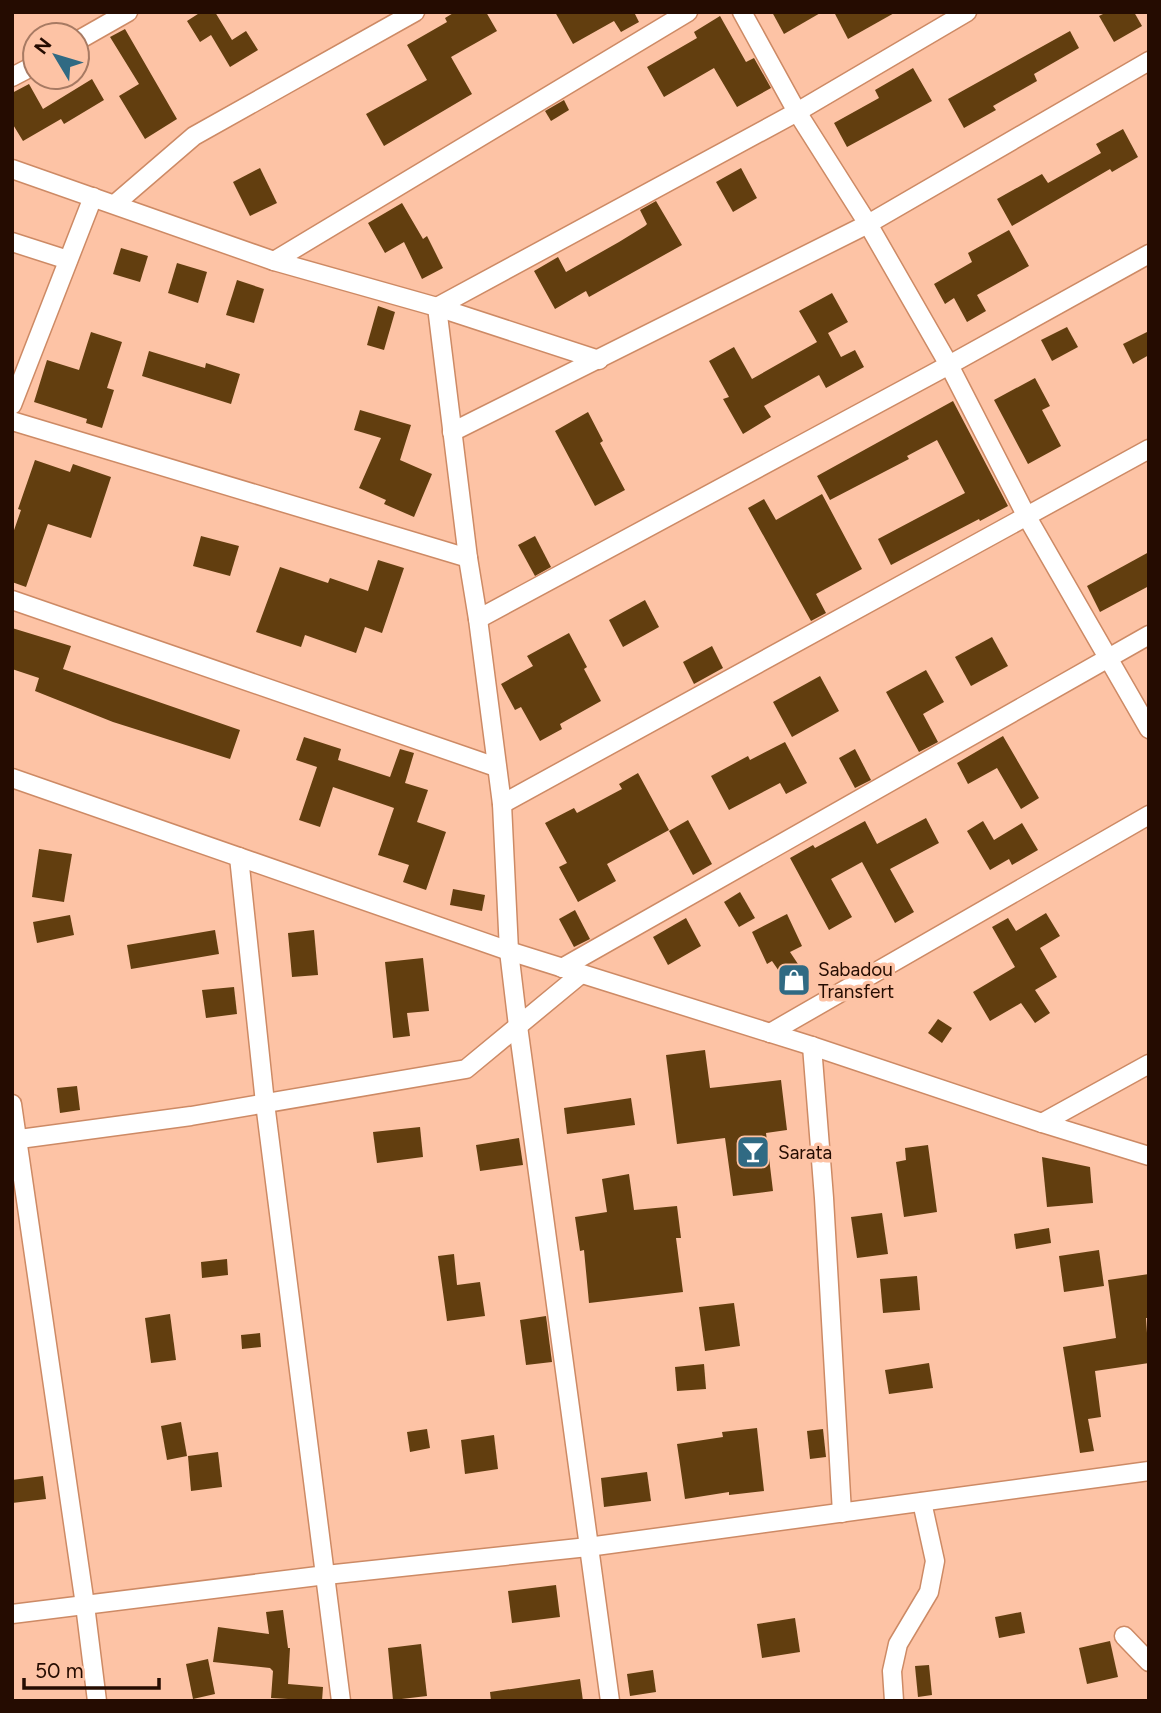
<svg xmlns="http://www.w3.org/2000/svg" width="1161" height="1713" viewBox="0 0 1161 1713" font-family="Figtree,sans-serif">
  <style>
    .building { fill: #623e0f }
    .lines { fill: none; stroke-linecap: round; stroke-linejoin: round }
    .street-casing { stroke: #cd8a65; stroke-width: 21 }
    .street { stroke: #fff; stroke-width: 18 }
    .labels { text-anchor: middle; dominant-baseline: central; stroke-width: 7; stroke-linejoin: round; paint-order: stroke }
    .poi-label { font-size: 19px; fill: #250c01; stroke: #fdc3a5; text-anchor: start }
  </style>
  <rect width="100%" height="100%" fill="#fdc3a5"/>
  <g class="building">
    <polygon points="201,12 215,12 232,40 246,31 258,50 230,67 211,35 200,42 187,21"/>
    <polygon points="455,12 486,12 497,31 451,57 472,94 384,146 366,114 427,80 407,45 447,22 445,18"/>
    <polygon points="555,12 634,12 639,22 621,32 614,21 573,44"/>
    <polygon points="772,12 822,12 784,34"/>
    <polygon points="834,12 896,12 848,39"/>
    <polygon points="1107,12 1134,12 1142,26 1114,42 1099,16"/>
    <polygon points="720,16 746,62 754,58 771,88 737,107 714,68 664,97 647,67 697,38 694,32"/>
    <polygon points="125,29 177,119 145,139 119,96 139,84 110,37"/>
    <polygon points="1070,31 1079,48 1034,74 1037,81 993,106 996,110 964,128 948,99"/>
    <polygon points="913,68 932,101 847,147 834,123 879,98 875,90"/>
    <polygon points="92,79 104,100 64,124 61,119 23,141 12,123 12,93 29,84 43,109"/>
    <polygon points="564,100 569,110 551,121 545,111"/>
    <polygon points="1123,129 1138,157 1112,172 1110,169 1012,226 997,199 1042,174 1048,183 1101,153 1096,144"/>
    <polygon points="260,168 277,203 250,216 233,182"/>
    <polygon points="741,168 757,198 733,212 716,182"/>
    <polygon points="656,201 682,245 589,297 586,291 555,309 534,271 558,257 566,272 619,242 645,226 647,224 640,210"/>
    <polygon points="402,203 423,239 427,236 443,268 422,279 404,242 385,253 368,223"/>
    <polygon points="1009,230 1029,266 977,295 986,311 967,322 954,298 945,304 934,284 972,262 968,253"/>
    <polygon points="121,248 148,256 140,282 113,274"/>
    <polygon points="177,263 207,272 198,303 168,293"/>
    <polygon points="237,280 264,289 254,323 226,315"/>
    <polygon points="832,293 848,322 828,333 841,357 855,350 864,367 826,388 819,375 764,406 771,417 743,434 723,399 729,397 709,361 734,347 752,379 817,342 799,311"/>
    <polygon points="378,306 395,312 384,350 367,345"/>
    <polygon points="1067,327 1078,347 1052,361 1041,340"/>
    <polygon points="1149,331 1149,355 1133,364 1123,344"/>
    <polygon points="91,332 122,342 107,388 114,390 102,428 86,423 87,419 34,402 47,360 79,370"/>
    <polygon points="149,351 205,368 206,363 240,374 231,404 142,376"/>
    <polygon points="1035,378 1050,406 1042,410 1061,446 1028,464 994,400"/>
    <polygon points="953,401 1008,506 980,521 979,519 891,565 878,539 965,493 937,440 907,456 909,459 830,500 817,476"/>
    <polygon points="360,410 411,425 400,460 432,474 414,517 384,504 386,500 359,488 381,438 354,430"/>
    <polygon points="588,412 603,441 600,443 625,490 595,506 555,431"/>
    <polygon points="35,460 70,472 73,464 111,477 91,538 48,524 26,587 12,582 12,536 21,510 18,509"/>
    <polygon points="822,494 862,569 816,594 826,613 811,621 748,508 764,499 776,520"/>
    <polygon points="201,536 239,546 230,576 193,566"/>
    <polygon points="535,536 551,567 535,576 518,545"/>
    <polygon points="1149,552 1149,586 1100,612 1087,586"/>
    <polygon points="378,560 404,568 382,633 365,627 356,653 305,635 301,647 256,632 280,567 328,583 330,578 368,591"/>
    <polygon points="645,600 659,627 623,647 609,620"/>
    <polygon points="12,628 71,646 63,669 240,730 230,759 113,722 35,691 39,678 12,669"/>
    <polygon points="569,633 587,667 584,669 601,701 560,724 562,729 540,741 521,707 515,710 501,684 533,666 527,656"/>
    <polygon points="992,637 1008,666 971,686 955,657"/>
    <polygon points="712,646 723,668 694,684 683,662"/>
    <polygon points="926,670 944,702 923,714 938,742 919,752 886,692"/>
    <polygon points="820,676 839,711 792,737 773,702"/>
    <polygon points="1003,736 1039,798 1021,809 997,768 968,784 957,763"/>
    <polygon points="304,737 341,749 338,760 390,777 400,749 414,753 405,783 428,790 417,822 446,832 426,890 403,882 409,865 378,855 394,808 333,787 320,827 299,820 317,767 296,760"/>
    <polygon points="785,742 807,783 786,794 780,783 729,810 711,776 748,756 750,760"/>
    <polygon points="855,749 871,780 855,788 839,758"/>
    <polygon points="638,773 669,830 607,864 616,881 578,902 559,867 567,863 545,823 574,808 577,813 622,789 619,784"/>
    <polygon points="926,818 939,843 890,869 914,912 895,923 862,862 831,879 852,917 829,930 790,858 813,845 815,848 865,821 877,844"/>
    <polygon points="688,820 712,864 693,875 669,831"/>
    <polygon points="983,821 994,840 1022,823 1038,850 1012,865 1009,859 990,870 967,831"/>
    <polygon points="39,849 72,854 64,902 32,897"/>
    <polygon points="453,889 485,895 482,911 450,905"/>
    <polygon points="740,892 755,918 739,927 724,902"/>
    <polygon points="575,910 590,939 574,947 559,919"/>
    <polygon points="1046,913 1060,936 1040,948 1057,977 1035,990 1050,1013 1035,1023 1021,1003 990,1021 973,992 1015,967 992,927 1008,918 1016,931"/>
    <polygon points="787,914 802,946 790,952 808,979 792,990 772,961 767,964 752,932"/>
    <polygon points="70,915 74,935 37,943 33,922"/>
    <polygon points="686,918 701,946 668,965 653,937"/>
    <polygon points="215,930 219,954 131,969 127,945"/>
    <polygon points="314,930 318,975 292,977 288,933"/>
    <polygon points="423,958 429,1011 407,1013 410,1036 393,1038 385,962"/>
    <polygon points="234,987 237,1014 206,1018 202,990"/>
    <polygon points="938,1019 952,1028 942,1043 928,1033"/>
    <polygon points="705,1050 710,1088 781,1080 787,1130 766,1133 773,1191 733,1196 725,1138 677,1144 666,1055"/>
    <polygon points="77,1086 80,1110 60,1113 57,1088"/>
    <polygon points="631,1098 635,1125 567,1134 564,1108"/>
    <polygon points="420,1127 423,1157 377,1163 373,1132"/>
    <polygon points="519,1138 523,1165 480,1171 476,1145"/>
    <polygon points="928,1145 937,1212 904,1217 896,1162 906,1160 905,1148"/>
    <polygon points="1042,1157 1090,1167 1093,1203 1047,1207"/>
    <polygon points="629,1174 634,1210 677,1206 681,1238 676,1238 683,1292 589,1303 584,1250 580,1251 575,1217 607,1212 602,1179"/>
    <polygon points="882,1213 888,1254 857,1258 851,1217"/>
    <polygon points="1049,1228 1051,1243 1016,1249 1014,1234"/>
    <polygon points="1099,1250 1104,1286 1064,1292 1059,1256"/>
    <polygon points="454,1254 457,1285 480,1282 485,1316 447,1321 438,1256"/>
    <polygon points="227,1259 228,1275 202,1278 201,1262"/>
    <polygon points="1149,1274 1149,1318 1146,1318 1149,1363 1095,1371 1101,1417 1088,1419 1094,1451 1080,1453 1063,1347 1116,1338 1108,1280"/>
    <polygon points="917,1276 920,1310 883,1313 880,1279"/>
    <polygon points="734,1303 740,1346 705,1351 699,1307"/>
    <polygon points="170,1314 176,1360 151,1363 145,1318"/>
    <polygon points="546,1316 552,1362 526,1365 520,1320"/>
    <polygon points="260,1333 261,1347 242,1349 241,1335"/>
    <polygon points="929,1363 933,1388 889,1394 885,1370"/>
    <polygon points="704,1364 706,1389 677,1391 675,1367"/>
    <polygon points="181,1422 187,1456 167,1460 161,1426"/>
    <polygon points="757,1428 764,1491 729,1495 729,1492 685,1499 677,1444 723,1437 722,1432"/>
    <polygon points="427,1429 430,1448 410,1452 407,1432"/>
    <polygon points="823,1429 826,1457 810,1459 807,1431"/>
    <polygon points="494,1435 498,1469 465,1474 461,1440"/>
    <polygon points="218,1452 222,1487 191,1491 188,1456"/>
    <polygon points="647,1472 651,1501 604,1507 601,1478"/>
    <polygon points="43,1476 46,1499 12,1503 12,1480"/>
    <polygon points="556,1585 560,1617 512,1623 508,1591"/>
    <polygon points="283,1610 288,1648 290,1648 288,1684 323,1687 322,1701 271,1698 273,1671 270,1668 213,1662 218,1627 269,1634 266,1612"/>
    <polygon points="1021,1612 1025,1633 999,1638 995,1617"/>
    <polygon points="795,1618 800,1652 762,1658 757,1624"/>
    <polygon points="1110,1641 1118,1677 1087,1684 1079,1648"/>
    <polygon points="421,1644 427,1696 393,1700 388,1648"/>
    <polygon points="208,1659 215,1694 193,1699 186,1664"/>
    <polygon points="929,1665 932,1695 918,1697 915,1666"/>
    <polygon points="653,1670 656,1692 630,1696 627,1674"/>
    <polygon points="580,1679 583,1701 491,1701 490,1692"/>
  </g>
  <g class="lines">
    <defs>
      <g id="street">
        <polyline points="742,12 797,112 868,224 949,365 1027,517 1149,729"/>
        <polyline points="77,41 128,12"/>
        <polyline points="12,77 35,65"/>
        <polyline points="12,169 274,261 437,307 599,360"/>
        <polyline points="115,204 194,136 415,12"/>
        <polyline points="12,242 68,260"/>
        <polyline points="274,261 688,12"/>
        <polyline points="12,405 93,197"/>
        <polyline points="12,421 468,558"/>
        <polyline points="452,432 868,224 1149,61"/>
        <polyline points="12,600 496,767"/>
        <polyline points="478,619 949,365 1149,254"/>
        <polyline points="12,778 509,951 812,1046 1042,1123 1149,1156"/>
        <polyline points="502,804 1149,449"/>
        <polyline points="239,857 265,1103 341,1701"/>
        <polyline points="562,968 1149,635"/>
        <polyline points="770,1033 1149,815"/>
        <polyline points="812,1046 824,1198 842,1513"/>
        <polyline points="12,1104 85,1605 97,1701"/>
        <polyline points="1042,1123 1149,1064"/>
        <polyline points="12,1140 191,1116 466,1069 581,974"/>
        <polyline points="12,1614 326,1575 588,1547 1149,1471"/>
        <polyline points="1124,1636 1149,1662"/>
        <polyline points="610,1701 518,1026 509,951 502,804 478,619 468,558 437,307 797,112 967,12"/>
        <polyline points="894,1701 892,1671 898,1644 929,1592 935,1561 922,1502"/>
      </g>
    </defs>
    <use href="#street" class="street-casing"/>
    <use href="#street" class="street"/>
  </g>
  <defs>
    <symbol id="shop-square" viewBox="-11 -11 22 22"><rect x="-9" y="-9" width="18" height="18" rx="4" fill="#306a83" stroke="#fdc3a5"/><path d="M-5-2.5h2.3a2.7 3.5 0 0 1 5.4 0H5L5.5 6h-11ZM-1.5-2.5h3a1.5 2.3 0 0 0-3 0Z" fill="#fff"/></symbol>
    <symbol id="bar-square" viewBox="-11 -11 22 22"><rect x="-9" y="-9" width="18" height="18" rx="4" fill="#306a83" stroke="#fdc3a5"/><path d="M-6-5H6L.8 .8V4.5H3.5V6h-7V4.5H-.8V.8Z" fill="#fff"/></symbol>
  </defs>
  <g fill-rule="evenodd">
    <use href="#shop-square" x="775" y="961" width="38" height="38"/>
    <use href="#bar-square" x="734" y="1133" width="38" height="38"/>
  </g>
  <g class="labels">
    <g class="poi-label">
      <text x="818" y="969">Sabadou<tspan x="818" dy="22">Transfert</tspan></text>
      <text x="778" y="1152">Sarata</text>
    </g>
  </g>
  <rect width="1161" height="1713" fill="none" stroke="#250c01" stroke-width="28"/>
  <g transform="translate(56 56) rotate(308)"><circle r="33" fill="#fdc3a5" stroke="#a77a63" stroke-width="2"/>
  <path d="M0-5L12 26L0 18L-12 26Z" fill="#306a83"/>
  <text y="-10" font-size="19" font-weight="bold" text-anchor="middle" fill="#250c01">N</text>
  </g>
  <path d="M24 1678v10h135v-10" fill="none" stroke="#250c01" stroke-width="3.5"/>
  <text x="35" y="1678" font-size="21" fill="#250c01" stroke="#fdc3a5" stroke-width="5" paint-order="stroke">50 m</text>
</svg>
